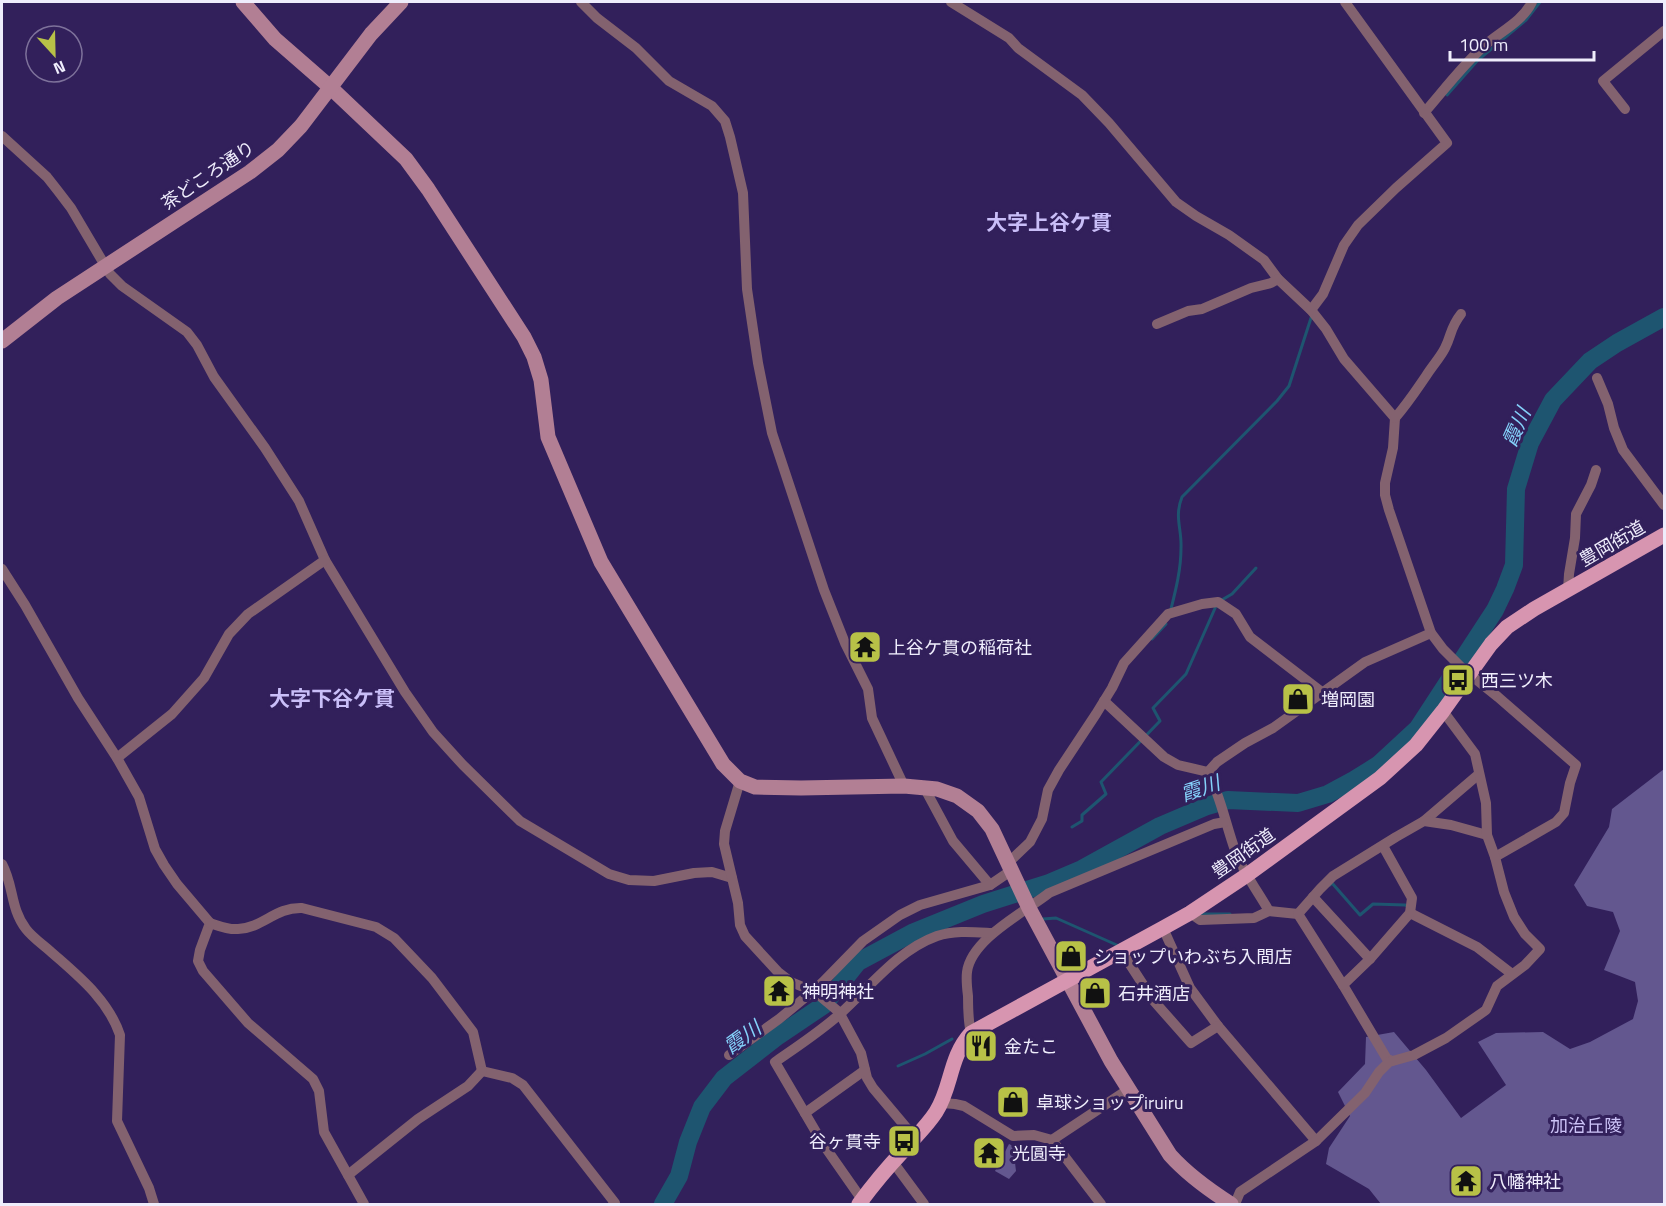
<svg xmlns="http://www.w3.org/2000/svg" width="1666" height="1206" viewBox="0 0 1666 1206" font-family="'Titillium Web','Noto Sans JP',sans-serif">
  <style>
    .forest { fill: #63578f }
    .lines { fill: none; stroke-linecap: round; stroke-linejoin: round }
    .stream { stroke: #1e5570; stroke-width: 3 }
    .river { stroke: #1e5570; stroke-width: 18 }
    .street { stroke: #83626f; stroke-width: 10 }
    .secondary { stroke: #b27f94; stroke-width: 15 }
    .primary { stroke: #d795b0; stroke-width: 15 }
    .labels { text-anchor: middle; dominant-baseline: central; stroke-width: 6; stroke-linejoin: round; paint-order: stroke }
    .street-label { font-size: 18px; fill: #efedfc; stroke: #32205b }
    .poi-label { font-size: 18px; fill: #efedfc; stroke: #32205b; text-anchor: start }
    .park-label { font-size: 18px; fill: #ccc3f7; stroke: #32205b }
    .water-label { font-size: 20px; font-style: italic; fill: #84d1fa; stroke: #32205b }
    .quarter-label { font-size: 21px; font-weight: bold; fill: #c9bef8; stroke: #32205b }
  </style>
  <rect width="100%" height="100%" fill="#32205b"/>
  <g class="forest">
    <polygon points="1664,769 1664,1204 1381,1204 1369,1189 1326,1164 1329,1148 1350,1116 1338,1092 1365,1064 1366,1037 1394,1032 1426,1070 1461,1118 1506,1085 1478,1042 1496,1033 1543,1032 1570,1049 1590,1042 1633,1019 1638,1001 1635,982 1604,970 1620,931 1613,912 1587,906 1574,885 1609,827 1612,809"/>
    <polygon points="1009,1144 1013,1146 1016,1171 1009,1179 995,1171"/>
  </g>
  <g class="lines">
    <g class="stream">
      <polyline points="1447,95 1478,60 1526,20 1540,2"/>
      <polyline points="1220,601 1232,594 1256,568"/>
      <path d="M1171 609C1176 589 1181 569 1181 548 1182 529 1174 517 1182 497L1277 401 1289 386 1311 318"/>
      <polyline points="1152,639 1166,624"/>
      <polyline points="1072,827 1082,821 1082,815 1106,794 1101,782 1160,721 1153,708 1186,674 1216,606"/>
      <polyline points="1330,885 1332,883 1360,915 1373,904 1405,905 1408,906"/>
      <polyline points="1198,916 1202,914 1230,914"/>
      <polyline points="1043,919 1056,918 1119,946"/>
      <polyline points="898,1066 925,1054 952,1039"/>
    </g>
    <polyline class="river" points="663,1204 679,1176 688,1142 702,1107 724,1078 778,1036 824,1005 858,962 914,932 983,904 1049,883 1082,869 1160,826 1207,806 1228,800 1298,803 1328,794 1354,780 1378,765 1418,728 1495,610 1505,589 1514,565 1516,489 1530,443 1553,400 1590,361 1617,343 1664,317"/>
    <g class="street">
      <polyline points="581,2 597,18 636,48 669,81 712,106 725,121 730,137 743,193 747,289 758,363 772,433 824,590 845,643 868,689 872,718 904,786"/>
      <polyline points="951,2 1009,38 1018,48 1082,95 1109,123 1176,202 1196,216 1229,235 1264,260 1278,279 1311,310 1326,329 1344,359 1395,418 1393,448 1385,483 1385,495 1389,510 1431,633 1443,649 1462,668 1498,697 1576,765 1570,783 1564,813 1556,822 1495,857"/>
      <polyline points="1625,109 1603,81 1664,31"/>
      <path d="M1424 113C1444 90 1462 66 1484 46 1501 31 1522 22 1532 2"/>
      <polyline points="2,136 47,177 58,191 71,208 110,274 122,286 187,332 197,345 214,377 265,448 299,501 325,560 405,692 433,732 463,765 520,821 609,874 629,880 654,881 694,873 712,872 732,878"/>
      <polyline points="1311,310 1323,294 1344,245 1358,225 1396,188 1447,143 1345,2"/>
      <polyline points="1157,324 1188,311 1202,309 1251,288 1271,283 1278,279"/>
      <polyline points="1597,378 1608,404 1614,428 1623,450 1664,505"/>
      <path d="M1395 418C1408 403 1415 392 1426 376 1432 366 1440 358 1445 348 1452 334 1450 328 1461 314"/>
      <polyline points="2,569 25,605 78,698 117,758 139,797 155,849 164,865 177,884 210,923 200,950 198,961 203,971 248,1023 313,1079 319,1091 324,1132 364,1204"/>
      <polyline points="1568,590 1569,574 1575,538 1576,514 1591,485 1596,470"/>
      <polyline points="1104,701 1164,757 1178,765 1208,772"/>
      <polyline points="117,758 172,714 204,678 229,634 248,614 325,560"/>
      <polyline points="1208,772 1217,762 1245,743 1273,728 1365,662 1431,633"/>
      <path d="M1208 772C1221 797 1226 826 1236 853 1244 873 1258 892 1269 911"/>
      <polyline points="740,781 725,831 724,844 738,903 740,925 745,936 778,972 791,982 815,992 839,1012 861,1053 867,1078 873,1088 915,1138"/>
      <polyline points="925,789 953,841 990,885"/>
      <polyline points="1424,821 1479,774"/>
      <polyline points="1008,863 1030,842 1042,819 1048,790 1059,770 1096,714 1112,688 1124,663 1168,614 1202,604 1218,602 1236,614 1250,637 1323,693"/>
      <path d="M2 864C14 886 10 908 26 929 32 937 42 944 50 951 77 975 108 999 120 1035L117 1121 149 1188 154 1204"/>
      <polyline points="1313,897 1370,959"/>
      <polyline points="1190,913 1200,920 1254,918 1269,911 1298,914"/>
      <polyline points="1410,913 1477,947 1512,974"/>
      <polyline points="1298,914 1320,889 1333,876 1396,837 1424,821 1451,825 1487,835"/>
      <polyline points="1298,914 1343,985 1387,1059 1392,1061"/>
      <path d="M210 923C219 926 229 930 238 929 263 928 275 907 302 908L376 927 394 938 432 978 473 1032 482 1071 512 1078 523 1085 615 1203 613 1204"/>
      <polyline points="1163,928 1190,988 1218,1026 1316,1141"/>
      <polyline points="1122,952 1153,1000 1191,1043 1218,1026"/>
      <polyline points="1343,985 1370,959 1410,913 1412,898 1383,846"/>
      <path d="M971 1033C968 1021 968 1009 968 996 967 988 966 980 967 972 971 939 1025 912 1049 893L1214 824 1225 822"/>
      <polyline points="729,1055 779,1019 813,991 823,982 863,941 900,915 920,905 990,885 1012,870"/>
      <polyline points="942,1103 955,1104 964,1106 1013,1136 1034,1135 1052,1140 1101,1204"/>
      <polyline points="805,1113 865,1070"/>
      <polyline points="1052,1140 1129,1089"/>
      <polyline points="893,1162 924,1204"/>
      <polyline points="348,1175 418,1119 468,1086 482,1071"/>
      <path d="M865 1204 823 1144 775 1062C798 1046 821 1031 841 1013 871 986 898 950 937 936 954 930 974 932 992 933"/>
      <polyline points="1235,1204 1240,1192 1316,1141 1365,1093 1379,1072 1389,1062 1414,1055 1446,1038 1486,1010 1497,986 1525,965 1540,949 1525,934 1514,917 1504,892 1495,857 1487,835 1486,803 1475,754 1443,711"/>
    </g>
    <g class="secondary">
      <path d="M243 2 275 39 330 87 406 159 428 189 524 337 534 357 541 380 548 437 601 562 723 764 740 781 755 787 801 788 904 786 937 789 957 796 978 811 992 829 1029 908 1111 1061 1170 1155C1188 1175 1209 1190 1231 1204"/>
      <polyline points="2,341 57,298 250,172 278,150 301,126 371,34 401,2"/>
    </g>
    <path class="primary" d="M859 1204C872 1186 887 1168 903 1151 914 1138 927 1126 936 1112 952 1087 949 1057 971 1033L1163 928 1190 913 1247 875 1380 778 1416 745 1443 711 1491 644 1507 627 1534 609 1664 535"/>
  </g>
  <defs>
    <symbol id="temple-square" viewBox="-11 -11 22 22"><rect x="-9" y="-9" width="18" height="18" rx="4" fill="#b8c147" stroke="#32205b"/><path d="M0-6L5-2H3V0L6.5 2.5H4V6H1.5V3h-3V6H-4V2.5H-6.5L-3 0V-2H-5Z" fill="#111"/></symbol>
    <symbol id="bus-square" viewBox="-11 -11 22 22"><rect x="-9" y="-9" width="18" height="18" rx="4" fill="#b8c147" stroke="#32205b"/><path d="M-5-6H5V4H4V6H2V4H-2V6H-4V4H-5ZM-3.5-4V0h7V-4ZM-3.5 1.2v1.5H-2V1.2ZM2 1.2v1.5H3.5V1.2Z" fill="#111"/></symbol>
    <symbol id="shop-square" viewBox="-11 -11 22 22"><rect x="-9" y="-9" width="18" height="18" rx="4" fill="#b8c147" stroke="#32205b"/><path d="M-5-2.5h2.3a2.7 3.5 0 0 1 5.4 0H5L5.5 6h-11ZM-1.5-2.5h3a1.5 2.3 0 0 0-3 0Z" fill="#111"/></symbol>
    <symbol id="restaurant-square" viewBox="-11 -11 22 22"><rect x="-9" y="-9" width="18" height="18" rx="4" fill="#b8c147" stroke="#32205b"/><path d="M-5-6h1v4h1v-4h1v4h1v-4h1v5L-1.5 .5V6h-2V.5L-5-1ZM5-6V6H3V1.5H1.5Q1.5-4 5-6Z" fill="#111"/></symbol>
  </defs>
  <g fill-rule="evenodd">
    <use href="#temple-square" x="846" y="628" width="38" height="38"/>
    <use href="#bus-square" x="1439" y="661" width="38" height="38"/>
    <use href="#shop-square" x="1279" y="680" width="38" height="38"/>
    <use href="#shop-square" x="1052" y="937" width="38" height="38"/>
    <use href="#temple-square" x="760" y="972" width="38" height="38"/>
    <use href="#shop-square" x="1076" y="974" width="38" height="38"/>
    <use href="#restaurant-square" x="962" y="1027" width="38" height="38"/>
    <use href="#shop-square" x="994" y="1083" width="38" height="38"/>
    <use href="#bus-square" x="885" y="1122" width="38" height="38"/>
    <use href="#temple-square" x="970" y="1134" width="38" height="38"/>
    <use href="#temple-square" x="1447" y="1162" width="38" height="38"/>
  </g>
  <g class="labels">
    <g class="street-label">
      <text transform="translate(208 175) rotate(-34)">茶どころ通り</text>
      <text transform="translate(1612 543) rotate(-30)">豊岡街道</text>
      <text transform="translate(1243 853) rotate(-35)">豊岡街道</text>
    </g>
    <g class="poi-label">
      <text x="888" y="647">上谷ケ貫の稲荷社</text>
      <text x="1481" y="680">西三ツ木</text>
      <text x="1321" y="699">増岡園</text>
      <text x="1094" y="956">ショップいわぶち入間店</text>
      <text x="802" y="991">神明神社</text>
      <text x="1118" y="993">石井酒店</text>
      <text x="1004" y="1046">金たこ</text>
      <text x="1036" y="1102">卓球ショップiruiru</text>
      <text x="881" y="1141" text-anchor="end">谷ヶ貫寺</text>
      <text x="1012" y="1153">光圓寺</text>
      <text x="1489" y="1181">八幡神社</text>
    </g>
    <g class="park-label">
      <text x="1586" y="1125">加治丘陵</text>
    </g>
    <g class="water-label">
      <text transform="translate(1516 427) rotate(-66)">霞川</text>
      <text transform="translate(1200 788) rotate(-19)">霞川</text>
      <text transform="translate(742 1037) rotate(-36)">霞川</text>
    </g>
    <g class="quarter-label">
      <text x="1049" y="222">大字上谷ケ貫</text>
      <text x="332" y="698">大字下谷ケ貫</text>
    </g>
  </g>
  <rect width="1666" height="1206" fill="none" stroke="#efedfc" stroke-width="6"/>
  <g transform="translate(54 54) rotate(158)"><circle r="28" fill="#32205b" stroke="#7e729b" stroke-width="1.5"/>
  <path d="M0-4.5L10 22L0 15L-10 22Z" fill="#b8c147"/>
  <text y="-9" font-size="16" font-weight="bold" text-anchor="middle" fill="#efedfc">N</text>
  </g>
  <path d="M1450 51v9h144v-9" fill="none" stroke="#efedfc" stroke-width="3"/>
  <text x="1459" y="51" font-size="18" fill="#efedfc" stroke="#32205b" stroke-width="4.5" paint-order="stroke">100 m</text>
</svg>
